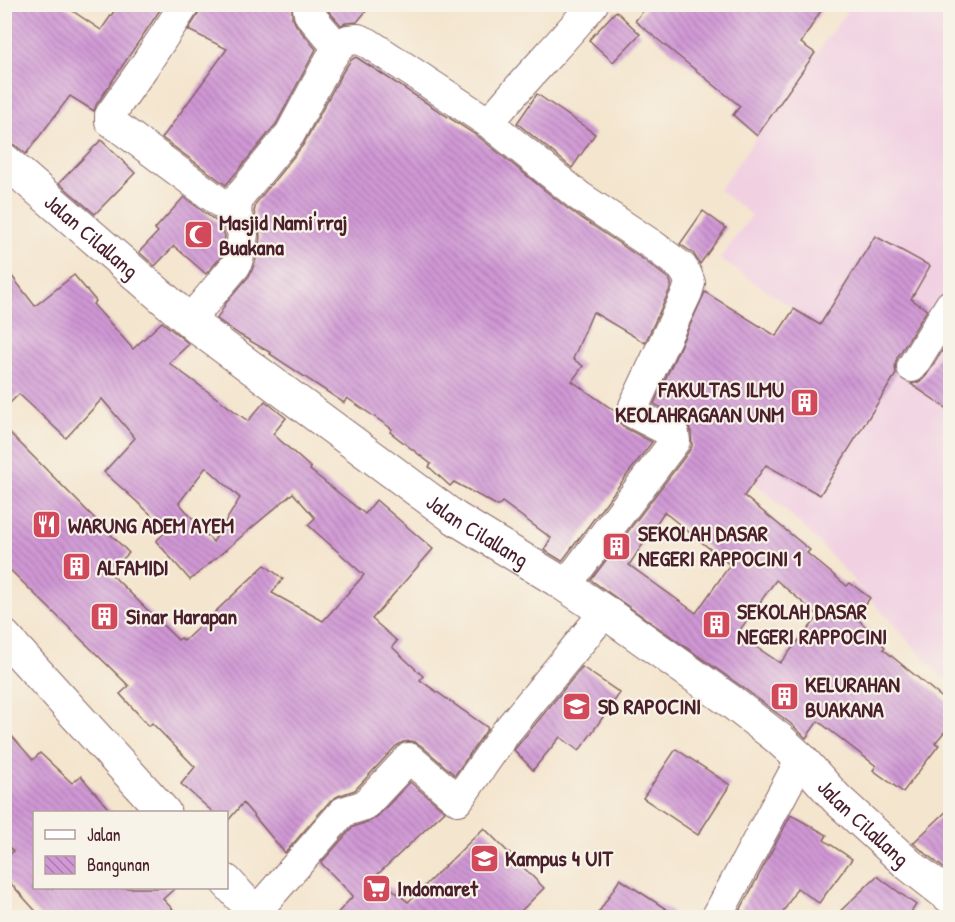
<svg xmlns="http://www.w3.org/2000/svg" width="955" height="922" viewBox="0 0 955 922" font-family="'Patrick Hand',sans-serif">
  <style>
    .built { fill: #f1d0e2 }
    .building { fill: url(#building-back-hatch); fill-rule: evenodd }
    .lines { fill: none; stroke-linecap: round; stroke-linejoin: round }
    .minor-casing { stroke: #866464; stroke-width: 32 }
    .tertiary-casing { stroke: #866464; stroke-width: 35 }
    .secondary-casing { stroke: #866464; stroke-width: 35 }
    .minor { stroke: #fff; stroke-width: 30 }
    .tertiary { stroke: #fff; stroke-width: 33 }
    .secondary { stroke: #fff; stroke-width: 33 }
    .labels { text-anchor: middle; dominant-baseline: central; stroke-width: 4.5; stroke-linejoin: round; paint-order: stroke }
    .poi-label { font-size: 22px; font-weight: bold; fill: #4a1f2b; stroke: #f7f3e8; text-anchor: start }
    .street-label { font-size: 22px; fill: #4a1f2b; stroke: #f7f3e8 }
  </style>
  <defs>
    <pattern id="building-back-hatch" width="6" height="6" patternUnits="userSpaceOnUse" patternTransform="scale(1.5)"><rect width="6" height="6" fill="#d098d5"/><path d="M-1 5l2 2M0 0l6 6M5-1l2 2" fill="none" stroke="#ab7bad"/></pattern>
  </defs>
  <rect width="100%" height="100%" fill="#f7f3e8"/>
  <filter id="ink" filterUnits="userSpaceOnUse"><feTurbulence type="fractalNoise" baseFrequency=".0167" numOctaves="2"/><feDisplacementMap in="SourceGraphic" scale="12" xChannelSelector="R" yChannelSelector="G"/><feConvolveMatrix kernelMatrix="1 2 1 2 8 2 1 2 1" color-interpolation-filters="sRGB"/></filter>
  <filter id="wash" filterUnits="userSpaceOnUse"><feTurbulence type="fractalNoise" baseFrequency=".008" numOctaves="4" result="noise"/><feDisplacementMap in="SourceGraphic" scale="24" xChannelSelector="R" yChannelSelector="G"/><feGaussianBlur stdDeviation="1.35" result="paint"/><feColorMatrix in="noise" values="0 0 0 0 0 0 0 0 0 0 0 0 0 0 0 0 0 1.4 0 .05"/><feComposite in="paint" operator="in"/></filter>
  <g filter="url(#wash)">
    <rect width="100%" height="100%" fill="#f4e5ce"/>
    <polygon class="built" points="851,5 950,5 950,684 913,646 817,540 743,471 711,435 794,309 720,259 752,215 719,190"/>
    <g id="blocks">
      <g class="building">
        <polygon points="4,4 62,4 101,30 119,4 164,4 96,105 94,111 70,96 26,154 16,146 8,142 4,142"/>
        <polygon points="202,4 292,4 292,17 296,25 316,49 276,124 226,185 162,138 227,49 188,30 199,13"/>
        <polygon points="327,4 372,4 357,22 346,23 341,25 326,8"/>
        <polygon points="649,4 825,4 801,43 815,53 757,136 733,115 740,106 635,21"/>
        <polygon points="616,11 640,34 613,62 589,40"/>
        <polygon points="356,57 479,137 568,209 644,260 669,279 671,283 671,287 645,343 593,312 573,359 583,366 572,381 616,412 618,421 625,428 652,442 562,561 544,550 551,538 502,502 498,506 454,482 450,486 429,467 431,464 390,432 392,429 347,398 344,403 270,354 271,353 240,335 217,319 226,303 249,276 252,270 258,254 260,236 259,228 254,212 256,203 303,145 344,70 351,60"/>
        <polygon points="537,94 595,134 572,168 517,123"/>
        <polygon points="101,140 135,173 95,214 59,183"/>
        <polygon points="184,197 221,225 225,236 221,257 206,274 174,246 155,266 139,252 158,232 155,229"/>
        <polygon points="703,211 726,228 700,264 693,253 680,244"/>
        <path d="M875 236 930 266 911 299 927 310 897 358 895 366 896 374 820 495 766 465 744 496 810 550 807 553 847 586 850 583 870 598 856 617 885 647 883 649 951 705V724L935 743 939 745 903 792 873 770 876 766 818 721 806 738 790 723 741 686 591 580 689 451 692 446 691 432 688 424 682 419 654 404 705 292 776 336 794 309 820 325ZM664 512 730 565 696 613 629 565ZM776 580 819 616 780 663 737 634Z"/>
        <path d="M4 266 35 306 74 275 96 301 93 304 133 349 162 322 189 344 169 363 248 421 265 401 286 418 273 434 311 468 310 470 365 514 376 500 433 549 372 619 397 641 392 647 423 676 420 680 488 728 455 775 420 745 412 741 403 742 396 746 355 790 338 796 330 801 285 853 243 803 226 823V813H214L181 784 195 767 152 723 149 726 120 694 129 686 4 564V427L129 553 109 572 178 640 181 638 184 641 265 565 283 579 272 593 323 621 364 575 308 525 315 518 293 493 190 580 156 541 168 530 104 472 135 438 102 399 66 438 19 394 4 409ZM206 467 240 498 213 542 179 503Z"/>
        <polygon points="951,337 951,411 911,384 920,382 926,376"/>
        <polygon points="582,667 620,693 579,751 560,737 533,770 514,750"/>
        <polygon points="4,727 33,760 40,753 72,783 81,776 112,813 34,813 34,888 175,888 163,899 181,918 42,918 4,876 4,860 13,851 4,841"/>
        <polygon points="676,749 730,785 698,835 643,798"/>
        <polygon points="410,782 445,811 376,876 408,902 484,828 544,888 514,918 333,918 353,896 321,863 353,827 370,821 377,817"/>
        <polygon points="951,807 951,866 946,870 913,843"/>
        <polygon points="791,815 827,835 824,840 852,859 819,903 797,888 780,918 736,918"/>
        <polygon points="877,876 916,905 907,918 833,918"/>
        <polygon points="620,879 680,918 595,918"/>
      </g>
    </g>
  </g>
  <g filter="url(#ink)">
    <use href="#blocks" fill-opacity="0" stroke="#866464" stroke-width="1.5"/>
    <g class="lines">
      <defs>
        <g id="minor">
          <polyline points="185,4 143,68 110,115 110,121 236,214"/>
          <polyline points="310,4 308,8 309,14 338,48"/>
          <path d="M489 123C521 82 560 45 593 4"/>
          <polyline points="189,321 236,265 241,249 243,234 236,214 237,204 241,194 290,134 329,61 338,48 348,40 358,39 368,43 489,123 579,196 654,246 682,267 687,275 690,283 687,293 634,406 633,413 674,434 675,441 566,585"/>
          <polyline points="912,367 950,305"/>
          <polyline points="255,913 343,812 365,805 409,758 458,800 506,732 605,612"/>
          <polyline points="716,918 801,759"/>
        </g>
        <g id="tertiary">
          <path id="s1" d="M4 160 198 328 455 518 557 580 605 612 730 701 778 738 801 759 837 799 908 864 950 897"/>
        </g>
        <g id="secondary">
          <polyline points="4,636 164,812"/>
          <polyline points="226,881 260,918"/>
        </g>
      </defs>
      <use href="#minor" class="minor-casing"/>
      <use href="#tertiary" class="tertiary-casing"/>
      <use href="#secondary" class="secondary-casing"/>
      <use href="#minor" class="minor"/>
      <use href="#tertiary" class="tertiary"/>
      <use href="#secondary" class="secondary"/>
    </g>
  </g>
  <defs>
    <symbol id="mosque-square" viewBox="-11 -11 22 22"><rect x="-9" y="-9" width="18" height="18" rx="4" fill="#d1495b" stroke="#f7f3e8"/><path d="M3.5-4.9A6 6 0 1 0 3.5 4.9A5 5 0 1 1 3.5-4.9Z" fill="#fff"/></symbol>
    <symbol id="building-square" viewBox="-11 -11 22 22"><rect x="-9" y="-9" width="18" height="18" rx="4" fill="#d1495b" stroke="#f7f3e8"/><path d="M-4-6H4V6H1V3H-1V6H-4ZM-2.5-4.3h1.7v1.8h-1.7ZM.8-4.3h1.7v1.8H.8ZM-2.5-1h1.7V.8h-1.7ZM.8-1h1.7V.8H.8Z" fill="#fff"/></symbol>
    <symbol id="restaurant-square" viewBox="-11 -11 22 22"><rect x="-9" y="-9" width="18" height="18" rx="4" fill="#d1495b" stroke="#f7f3e8"/><path d="M-5-6h1v4h1v-4h1v4h1v-4h1v5L-1.5 .5V6h-2V.5L-5-1ZM5-6V6H3V1.5H1.5Q1.5-4 5-6Z" fill="#fff"/></symbol>
    <symbol id="school-square" viewBox="-11 -11 22 22"><rect x="-9" y="-9" width="18" height="18" rx="4" fill="#d1495b" stroke="#f7f3e8"/><path d="M0-5L7-2L0 1L-7-2ZM-4 1L0 2.5L4 1V4Q0 6-4 4Z" fill="#fff"/></symbol>
    <symbol id="university-square" viewBox="-11 -11 22 22"><rect x="-9" y="-9" width="18" height="18" rx="4" fill="#d1495b" stroke="#f7f3e8"/><path d="M0-5L7-2L0 1L-7-2ZM-4 1L0 2.5L4 1V4Q0 6-4 4Z" fill="#fff"/></symbol>
    <symbol id="supermarket-square" viewBox="-11 -11 22 22"><rect x="-9" y="-9" width="18" height="18" rx="4" fill="#d1495b" stroke="#f7f3e8"/><path d="M-6-5.5h2.5l.6 2H6L4.5 2H-2.5L-4.4-4H-6ZM-1.5 3.2a1.3 1.3 0 1 0 .1 0ZM3 3.2a1.3 1.3 0 1 0 .1 0Z" fill="#fff"/></symbol>
  </defs>
  <g fill-rule="evenodd">
    <use href="#mosque-square" x="182" y="218" width="33" height="33"/>
    <use href="#building-square" x="788" y="386" width="33" height="33"/>
    <use href="#restaurant-square" x="30" y="508" width="33" height="33"/>
    <use href="#building-square" x="600" y="530" width="33" height="33"/>
    <use href="#building-square" x="60" y="550" width="33" height="33"/>
    <use href="#building-square" x="88" y="600" width="33" height="33"/>
    <use href="#building-square" x="700" y="608" width="33" height="33"/>
    <use href="#building-square" x="768" y="680" width="33" height="33"/>
    <use href="#school-square" x="560" y="690" width="33" height="33"/>
    <use href="#university-square" x="468" y="842" width="33" height="33"/>
    <use href="#supermarket-square" x="360" y="872" width="33" height="33"/>
  </g>
  <g class="labels">
    <g class="poi-label">
      <text x="219" y="222">Masjid Nami'rraj<tspan x="219" dy="25">Buakana</tspan></text>
      <text x="784" y="389" text-anchor="end">FAKULTAS ILMU<tspan x="784" dy="25">KEOLAHRAGAAN UNM</tspan></text>
      <text x="68" y="525">WARUNG ADEM AYEM</text>
      <text x="638" y="533">SEKOLAH DASAR<tspan x="638" dy="25">NEGERI RAPPOCINI 1</tspan></text>
      <text x="97" y="567">ALFAMIDI</text>
      <text x="737" y="611">SEKOLAH DASAR<tspan x="737" dy="25">NEGERI RAPPOCINI</tspan></text>
      <text x="126" y="616">Sinar Harapan</text>
      <text x="805" y="684">KELURAHAN<tspan x="805" dy="25">BUAKANA</tspan></text>
      <text x="598" y="706">SD RAPOCINI</text>
      <text x="505" y="858">Kampus 4 UIT</text>
      <text x="397" y="888">Indomaret</text>
    </g>
    <g class="street-label">
      <text stroke="none"><textPath href="#s1" startOffset="116">Jalan Cilallang</textPath></text>
      <text stroke="none"><textPath href="#s1" startOffset="602">Jalan Cilallang</textPath></text>
      <text stroke="none"><textPath href="#s1" startOffset="1088">Jalan Cilallang</textPath></text>
    </g>
  </g>
  <rect width="955" height="922" fill="none" stroke="#f7f3e8" stroke-width="24"/>
  <rect x="33" y="811" width="195" height="78" fill="#f7f3e8" stroke="#b29e9c" stroke-width="1.5"/>
  <rect x="45" y="830" width="30" height="9" fill="#ffffff" stroke="#b29e9c" stroke-width="1.5"/>
  <text x="87" y="841" font-size="18" fill="#4a1f2b">Jalan</text>
  <rect x="45" y="856" width="30" height="18" fill="url(#building-back-hatch)" stroke="#b29e9c" stroke-width="1.5"/>
  <text x="87" y="871" font-size="18" fill="#4a1f2b">Bangunan</text>
</svg>
